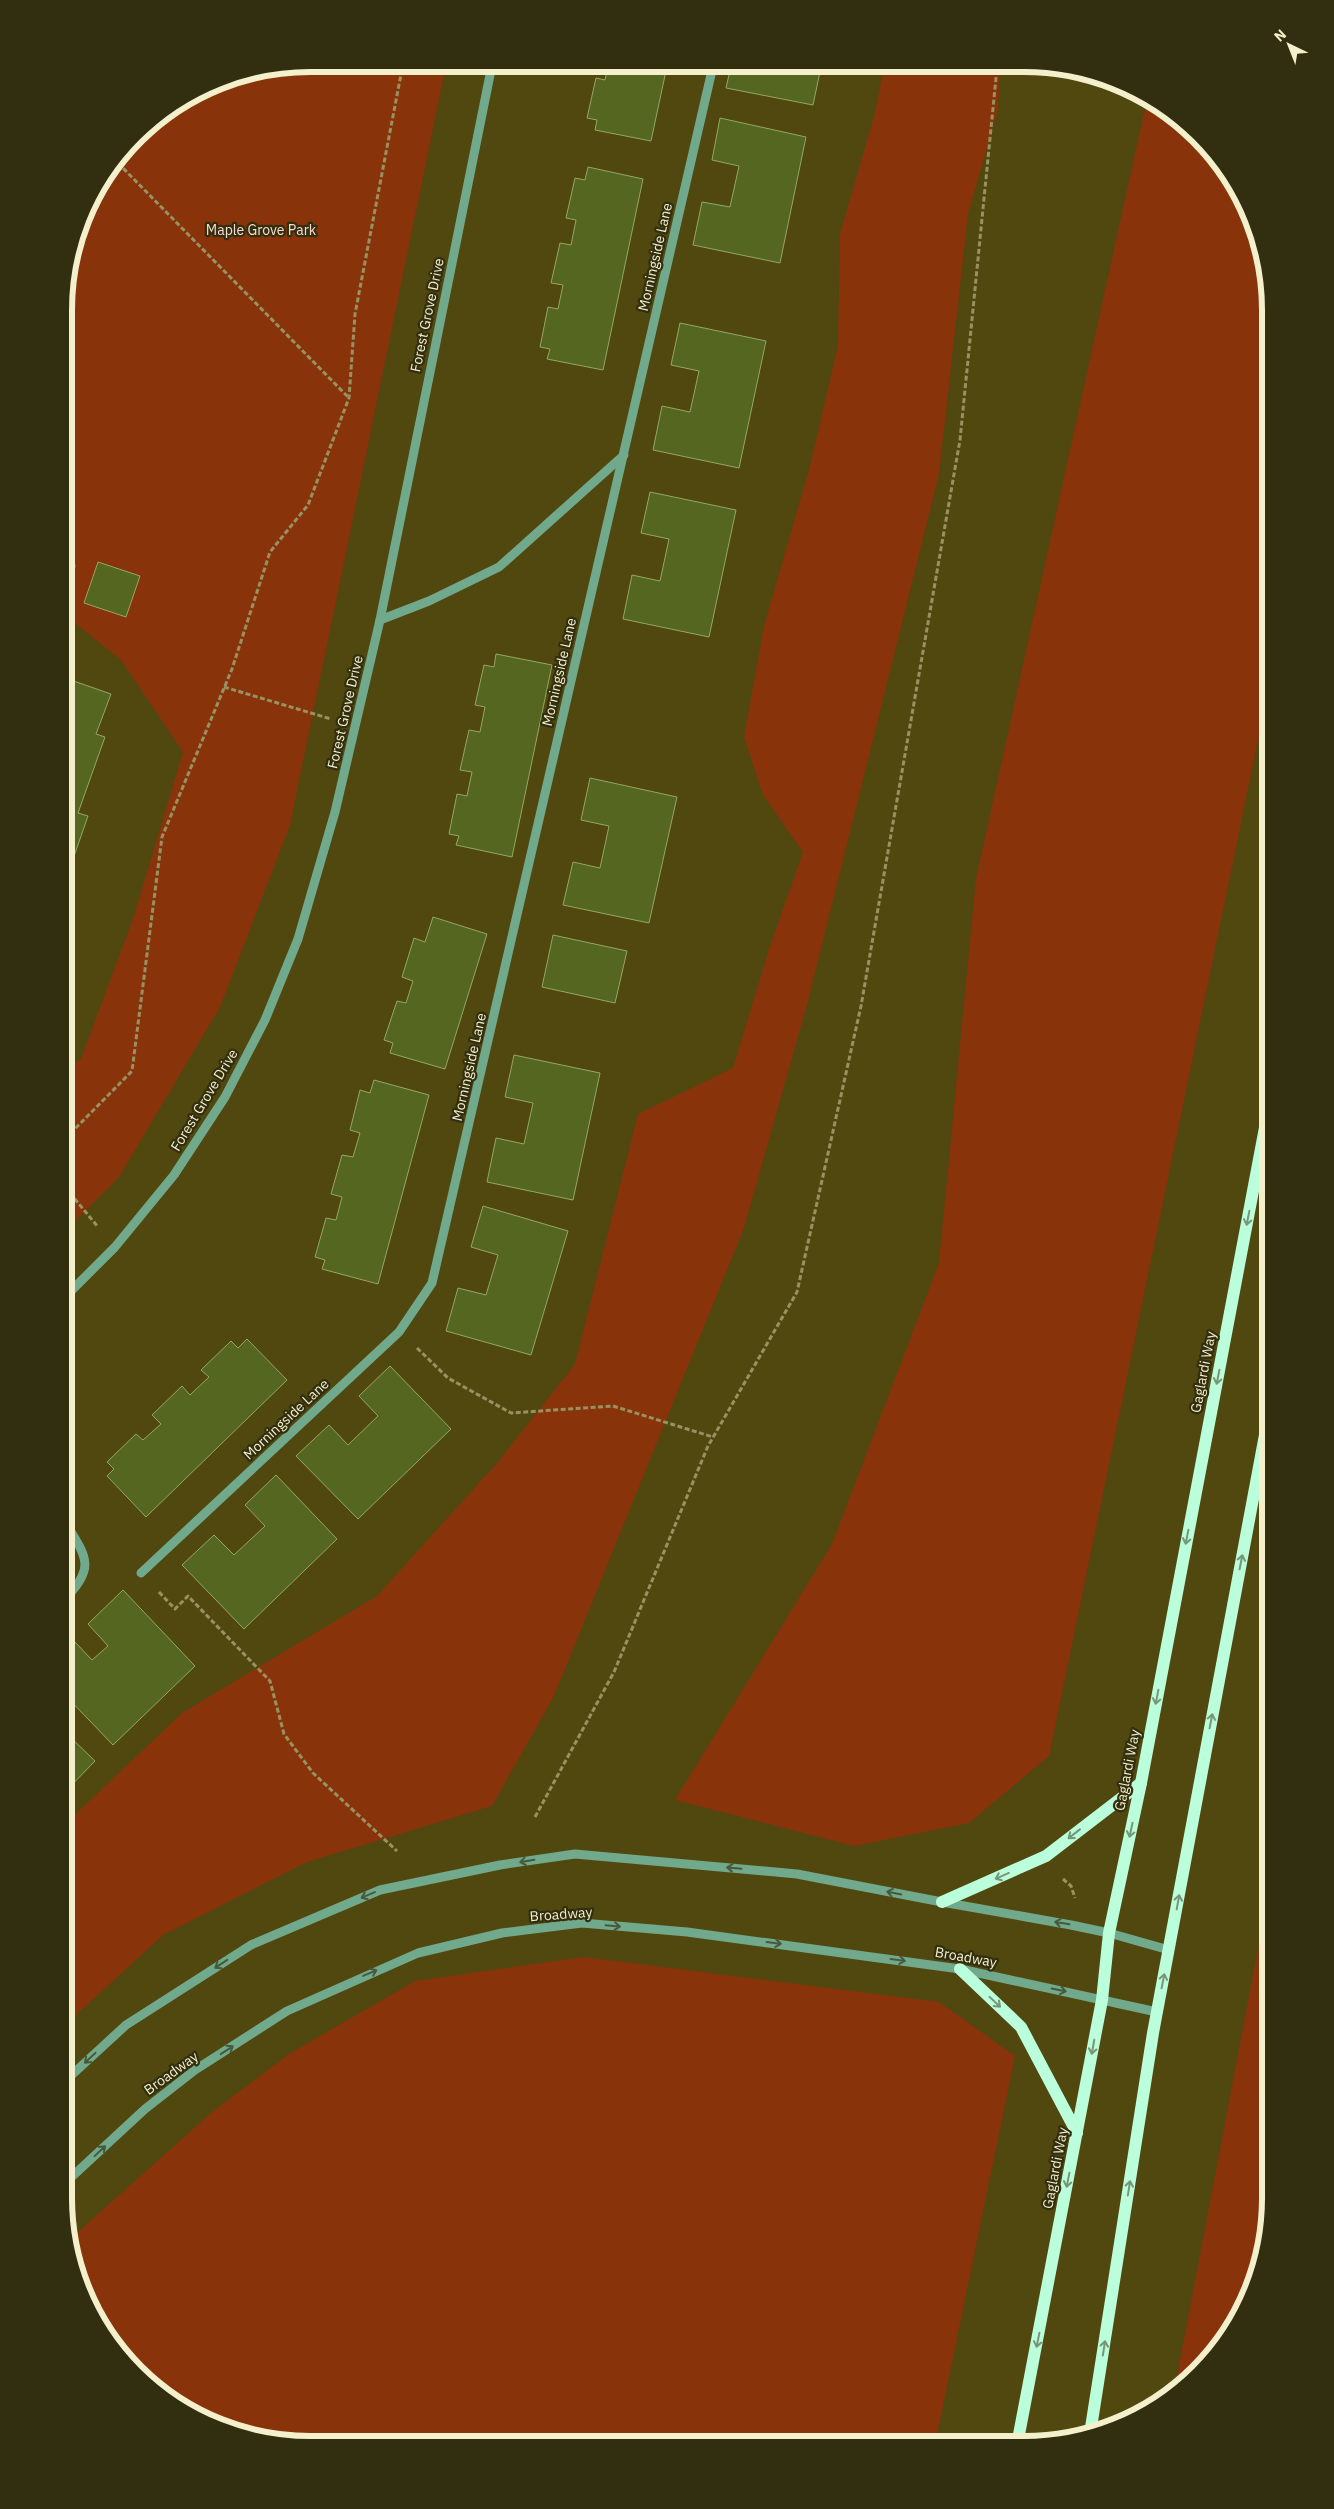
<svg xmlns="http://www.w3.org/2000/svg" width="1334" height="2509" viewBox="0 0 1334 2509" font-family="'IBM Plex Sans',sans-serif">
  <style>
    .green { fill: #89330b }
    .building { fill: #556620; stroke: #95a764 }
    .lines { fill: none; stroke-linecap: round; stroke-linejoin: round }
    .path { stroke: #989262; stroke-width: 3; stroke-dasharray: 5 2.5; stroke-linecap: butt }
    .minor { stroke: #71a98c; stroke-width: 9 }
    .major { stroke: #bbfedb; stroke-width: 12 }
    .oneway { stroke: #769676 }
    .oneway2 { stroke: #48593b }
    .labels { text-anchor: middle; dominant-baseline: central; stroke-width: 4.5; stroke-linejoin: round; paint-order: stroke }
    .park-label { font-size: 14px; fill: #fadacf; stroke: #322e10 }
    .street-label { font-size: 14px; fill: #f4f0cc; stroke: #322e10 }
    .rim { fill: none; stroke: #f4f0cc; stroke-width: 6 }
  </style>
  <rect width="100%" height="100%" fill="#50480f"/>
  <g class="green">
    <polygon points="310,64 446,65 290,825 220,1007 119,1177 65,1231 65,1068 81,1059 134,916 183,752 121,660 65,615 66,278 89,201 148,125 216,82"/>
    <polygon points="884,67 1000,68 998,109 968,214 939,474 808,1001 744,1228 554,1696 492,1806 307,1862 163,1935 64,2026 64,1825 182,1713 377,1596 498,1462 575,1364 638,1114 733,1068 769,949 803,852 763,795 744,737 764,626 810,466 838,345 840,234 875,113"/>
    <polygon points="1147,99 1186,125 1229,173 1257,231 1270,310 1270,682 1049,1756 969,1823 854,1846 675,1800 832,1544 939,1263 976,879"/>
    <polygon points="1270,1885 1270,2215 1252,2293 1219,2349 1174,2392"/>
    <polygon points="584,1957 939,2002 1015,2056 935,2445 278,2443 202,2420 148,2384 105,2335 77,2278 70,2239 211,2113 289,2054 415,1981"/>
  </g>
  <g class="building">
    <polygon points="608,66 667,66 651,141 595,130 597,120 587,118 596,78 605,80"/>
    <polygon points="731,66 821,67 813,105 726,88"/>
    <polygon points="720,118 806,137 780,263 693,245 702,202 730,207 739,166 712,160"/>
    <polygon points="588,167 643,179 603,370 547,359 550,349 540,347 548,307 558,309 563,285 551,283 560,243 571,245 576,220 566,218 575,178 585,180"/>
    <polygon points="680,323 766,341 739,468 653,450 662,406 690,412 699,371 671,365"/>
    <polygon points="650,492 736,510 709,637 623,619 632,575 660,581 669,539 641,533"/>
    <polygon points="98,562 140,576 126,617 84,603"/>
    <polygon points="496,654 552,665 512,857 456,845 459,836 449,834 457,794 467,796 472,772 460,770 469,730 480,732 485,707 475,705 484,665 494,667"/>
    <polygon points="65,678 111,694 96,734 105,737 78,813 88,816 65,882"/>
    <polygon points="590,778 677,797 649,923 563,905 573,862 600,868 609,826 581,820"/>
    <polygon points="433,917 487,934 445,1069 390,1053 393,1043 384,1040 397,1001 406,1003 413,981 402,977 414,938 425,942"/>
    <polygon points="553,935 627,951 615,1003 542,987"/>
    <polygon points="514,1055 600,1073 573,1200 487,1182 496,1138 524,1144 533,1103 505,1097"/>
    <polygon points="374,1080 429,1095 378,1284 322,1269 325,1260 315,1257 326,1218 336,1220 342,1197 331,1194 342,1155 353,1157 360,1133 350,1130 360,1090 370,1093"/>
    <polygon points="483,1206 568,1231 531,1355 446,1331 458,1288 486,1295 498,1255 471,1247"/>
    <polygon points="247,1339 287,1380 146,1517 107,1476 114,1469 107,1462 136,1434 143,1440 161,1424 152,1415 182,1386 190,1395 209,1377 201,1370 231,1341 238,1348"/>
    <polygon points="390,1366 451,1429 358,1519 296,1456 329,1425 348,1445 378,1416 359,1396"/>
    <polygon points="276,1475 337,1539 244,1629 182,1565 214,1535 234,1555 265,1526 245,1505"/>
    <polygon points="123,1590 195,1666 113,1745 64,1694 64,1648 73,1640 92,1660 108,1646 88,1624"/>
    <polygon points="64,1731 95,1761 64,1793"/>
  </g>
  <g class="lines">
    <g class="path">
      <polyline points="118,163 349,398"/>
      <polyline points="224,687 331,719"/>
      <polyline points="65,1139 132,1071 162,837 232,669 270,552 308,505 349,398 355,314 403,64"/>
      <polyline points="65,1187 98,1227"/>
      <polyline points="417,1348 448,1378 511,1413 613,1406 713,1437"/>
      <polyline points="159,1592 175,1609 188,1596 270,1681 284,1734 313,1773 397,1851"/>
      <polyline points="1267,1791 1270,1792"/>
      <polyline points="535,1817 614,1672 708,1446 797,1292 861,1006 960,440 997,68"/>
      <polyline points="1063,1879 1071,1886 1075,1898"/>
    </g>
    <g class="minor">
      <polyline points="66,579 71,566"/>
      <polyline points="380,620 429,601 499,567 624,455"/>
      <polyline points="65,1297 115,1247 174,1175 225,1097 265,1020 298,939 335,812 380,620 492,65"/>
      <polyline points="141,1573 399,1332 432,1283 713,66"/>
      <path d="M64 1600C98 1566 85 1556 64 1520"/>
      <polyline points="64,2082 126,2025 251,1945 380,1890 500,1865 575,1854 797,1874 942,1902 1071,1925 1109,1933 1169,1950"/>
      <polyline points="64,2184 145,2109 195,2070 287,2011 418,1953 502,1933 582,1923 687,1932 960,1969 1157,2012"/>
    </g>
    <g class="major">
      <polyline points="942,1902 1046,1856 1141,1783"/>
      <polyline points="960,1969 1021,2027 1077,2133"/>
      <polyline points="1090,2434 1153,2033 1270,1408"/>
      <polyline points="1017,2445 1102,2000 1109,1933 1141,1783 1270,1101"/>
    </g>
  </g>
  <defs><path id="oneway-shaft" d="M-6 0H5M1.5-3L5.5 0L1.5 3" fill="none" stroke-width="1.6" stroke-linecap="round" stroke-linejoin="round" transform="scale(1.25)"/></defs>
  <g class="oneway">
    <use href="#oneway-shaft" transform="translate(1248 1218) rotate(101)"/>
    <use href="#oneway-shaft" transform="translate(1218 1377) rotate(101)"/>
    <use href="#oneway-shaft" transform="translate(1187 1537) rotate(101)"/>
    <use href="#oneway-shaft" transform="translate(1241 1562) rotate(-79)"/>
    <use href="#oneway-shaft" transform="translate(1157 1697) rotate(101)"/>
    <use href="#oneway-shaft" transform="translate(1211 1721) rotate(-79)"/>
    <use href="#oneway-shaft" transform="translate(1131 1830) rotate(102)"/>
    <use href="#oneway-shaft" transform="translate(1074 1834) rotate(142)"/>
    <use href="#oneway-shaft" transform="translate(1002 1876) rotate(156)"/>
    <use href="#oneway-shaft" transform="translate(1178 1902) rotate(-80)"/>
    <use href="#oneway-shaft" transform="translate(1163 1981) rotate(-79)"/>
    <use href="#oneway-shaft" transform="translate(995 2002) rotate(43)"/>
    <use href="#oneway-shaft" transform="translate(1093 2047) rotate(100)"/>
    <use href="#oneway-shaft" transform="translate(1068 2180) rotate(101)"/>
    <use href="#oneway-shaft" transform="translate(1129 2188) rotate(-81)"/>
    <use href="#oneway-shaft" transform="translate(1038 2340) rotate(101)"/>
    <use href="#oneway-shaft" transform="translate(1104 2348) rotate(-81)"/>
  </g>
  <g class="oneway2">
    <use href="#oneway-shaft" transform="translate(527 1861) rotate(171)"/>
    <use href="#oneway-shaft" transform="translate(734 1868) rotate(-175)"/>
    <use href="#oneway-shaft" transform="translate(894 1893) rotate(-169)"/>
    <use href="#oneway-shaft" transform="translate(368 1895) rotate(157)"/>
    <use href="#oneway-shaft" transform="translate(1062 1923) rotate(-170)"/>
    <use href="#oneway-shaft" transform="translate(613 1926) rotate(5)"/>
    <use href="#oneway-shaft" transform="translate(774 1943) rotate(7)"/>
    <use href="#oneway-shaft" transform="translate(898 1960) rotate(8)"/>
    <use href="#oneway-shaft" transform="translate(221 1964) rotate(147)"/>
    <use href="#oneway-shaft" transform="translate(370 1973) rotate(-23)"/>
    <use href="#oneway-shaft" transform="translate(1059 1990) rotate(12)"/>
    <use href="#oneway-shaft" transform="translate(227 2050) rotate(-33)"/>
    <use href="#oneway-shaft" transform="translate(90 2058) rotate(137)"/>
    <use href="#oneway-shaft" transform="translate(100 2151) rotate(-43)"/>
  </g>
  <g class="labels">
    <g class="park-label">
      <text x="261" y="230">Maple Grove Park</text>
    </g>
    <g class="street-label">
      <text transform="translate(655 257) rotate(-77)">Morningside Lane</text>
      <text transform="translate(427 315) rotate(-78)">Forest Grove Drive</text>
      <text transform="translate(559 672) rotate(-77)">Morningside Lane</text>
      <text transform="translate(345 712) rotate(-77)">Forest Grove Drive</text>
      <text transform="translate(469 1067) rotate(-77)">Morningside Lane</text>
      <text transform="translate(204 1100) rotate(-59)">Forest Grove Drive</text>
      <text transform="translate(1203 1372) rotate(-79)">Gaglardi Way</text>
      <text transform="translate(286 1419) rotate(-43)">Morningside Lane</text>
      <text transform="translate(1127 1770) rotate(-79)">Gaglardi Way</text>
      <text transform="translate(561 1914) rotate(-4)">Broadway</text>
      <text transform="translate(966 1957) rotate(10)">Broadway</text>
      <text transform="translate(171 2073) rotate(-36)">Broadway</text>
      <text transform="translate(1055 2168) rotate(-79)">Gaglardi Way</text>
    </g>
  </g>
  <path d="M0 0H1334V2509H0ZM310 72H1024A238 238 0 0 1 1262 310V2198A238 238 0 0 1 1024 2436H310A238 238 0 0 1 72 2198V310A238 238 0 0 1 310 72Z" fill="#322e10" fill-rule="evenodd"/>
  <path class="rim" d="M310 72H1024A238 238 0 0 1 1262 310V2198A238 238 0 0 1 1024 2436H310A238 238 0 0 1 72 2198V310A238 238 0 0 1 310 72Z"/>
  <g transform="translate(1289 45) rotate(317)" stroke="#322e10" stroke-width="4" paint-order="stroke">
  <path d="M0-4L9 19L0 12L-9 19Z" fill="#f4f0cc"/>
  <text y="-8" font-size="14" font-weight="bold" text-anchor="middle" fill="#f4f0cc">N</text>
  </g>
</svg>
